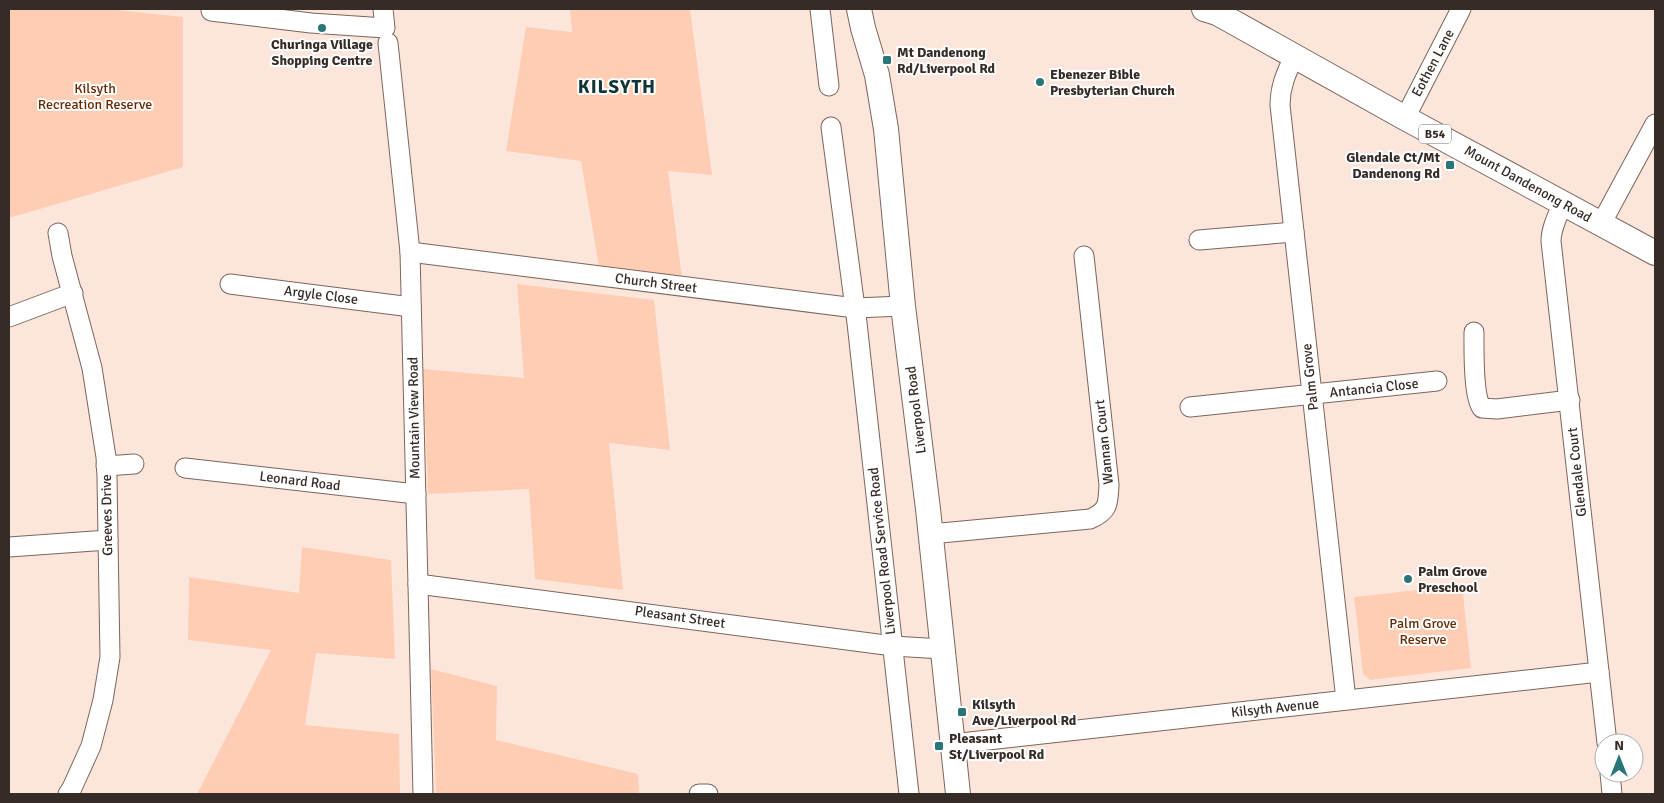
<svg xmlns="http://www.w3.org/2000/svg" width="1664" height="803" viewBox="0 0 1664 803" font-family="Signika,sans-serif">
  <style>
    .green { fill: #ffcdb3 }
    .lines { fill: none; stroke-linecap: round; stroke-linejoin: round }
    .minor-casing { stroke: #7c655a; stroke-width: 21 }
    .major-casing { stroke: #7c655a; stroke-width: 26 }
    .minor { stroke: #fff; stroke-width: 19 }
    .major { stroke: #fff; stroke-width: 24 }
    .poi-dot { fill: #2a7577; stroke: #fff; stroke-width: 2 }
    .labels { text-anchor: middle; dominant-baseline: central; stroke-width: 4; stroke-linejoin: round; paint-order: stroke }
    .shield { fill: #fff; stroke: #726b68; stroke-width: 1 }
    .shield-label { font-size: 12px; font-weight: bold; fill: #362c27 }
    .poi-label { font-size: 14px; font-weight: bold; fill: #362c27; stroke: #fff; text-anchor: start }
    .street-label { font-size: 14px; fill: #362c27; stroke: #fff }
    .park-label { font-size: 14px; fill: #662900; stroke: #fff }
    .district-label { font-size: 19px; font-weight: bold; letter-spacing: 1px; fill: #113435; stroke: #fff }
  </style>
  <rect width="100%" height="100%" fill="#fce6dc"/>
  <g class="green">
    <polygon points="9,9 108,9 183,17 183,167 9,218"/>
    <polygon points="570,9 690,9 712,175 668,171 682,278 599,267 581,161 506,151 526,27 572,32"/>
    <polygon points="517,284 654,300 670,450 609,443 623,590 535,579 529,489 428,494 423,369 524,378"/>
    <polygon points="302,547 391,560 395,659 316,653 305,725 399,734 400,794 197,794 271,650 188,640 189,577 299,593"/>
    <polygon points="1462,585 1471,668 1370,680 1363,674 1354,597"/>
    <polygon points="431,669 497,686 496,740 638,774 639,794 436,794"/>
  </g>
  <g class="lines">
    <defs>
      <g id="minor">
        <polyline points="820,9 829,86"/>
        <polyline points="211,11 311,23 385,28 383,9"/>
        <polyline points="388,43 410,252 423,794"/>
        <path d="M1294 57C1286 73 1280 87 1280 105L1346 700"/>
        <polyline points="1405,118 1461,9"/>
        <polyline points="831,127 857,323 909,794"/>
        <path d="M1563 203C1558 215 1551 228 1551 241L1607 743"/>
        <polyline points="1601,224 1655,124"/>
        <polyline points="58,233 62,256 92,368 106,457 107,477 110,657 103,700 91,746 72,788 68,794"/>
        <polyline points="1199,240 1294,232"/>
        <polyline points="410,252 855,308 903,306"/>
        <polyline points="230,284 411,307"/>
        <polyline points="9,317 73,293"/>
        <path d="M1474 332C1474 348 1473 397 1482 408L1497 409 1570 400"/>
        <polyline points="1190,407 1437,381"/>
        <polyline points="106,466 134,464"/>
        <polyline points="185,468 416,494"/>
        <path d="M930 534 1090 519C1109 511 1108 503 1109 485L1084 256"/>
        <polyline points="9,547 108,540"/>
        <polyline points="418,584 893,646 942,649"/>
        <polyline points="952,744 1599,672"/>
        <polyline points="1610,773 1612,794"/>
        <polyline points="699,794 708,794"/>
      </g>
      <g id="major">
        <polyline points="859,9 863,28 877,75 886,129 903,306 928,509 958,794"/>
        <polyline points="1204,9 1217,13 1405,118 1655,253"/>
      </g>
    </defs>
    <use href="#minor" class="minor-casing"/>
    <use href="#major" class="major-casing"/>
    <use href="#minor" class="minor"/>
    <use href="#major" class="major"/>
  </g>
  <g class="poi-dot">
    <circle cx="322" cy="28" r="5"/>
    <rect x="882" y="55" width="10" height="10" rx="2.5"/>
    <circle cx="1040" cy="82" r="5"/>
    <rect x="1445" y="160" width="10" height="10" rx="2.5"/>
    <circle cx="1408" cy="579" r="5"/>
    <rect x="957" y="707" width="10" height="10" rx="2.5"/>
    <rect x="934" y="741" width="10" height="10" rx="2.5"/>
  </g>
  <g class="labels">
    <rect class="shield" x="1419" y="124.5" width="32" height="19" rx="4"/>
    <g class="shield-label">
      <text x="1435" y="134">B54</text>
    </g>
    <g class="poi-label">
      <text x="322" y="44" text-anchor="middle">Churinga Village<tspan x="322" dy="16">Shopping Centre</tspan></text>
      <text x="897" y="52">Mt Dandenong<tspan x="897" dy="16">Rd/Liverpool Rd</tspan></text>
      <text x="1050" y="74">Ebenezer Bible<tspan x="1050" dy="16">Presbyterian Church</tspan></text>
      <text x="1440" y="157" text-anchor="end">Glendale Ct/Mt<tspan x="1440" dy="16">Dandenong Rd</tspan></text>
      <text x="1418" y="571">Palm Grove<tspan x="1418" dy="16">Preschool</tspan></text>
      <text x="972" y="704">Kilsyth<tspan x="972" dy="16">Ave/Liverpool Rd</tspan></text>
      <text x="949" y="738">Pleasant<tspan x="949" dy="16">St/Liverpool Rd</tspan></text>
    </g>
    <g class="street-label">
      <text transform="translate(1433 63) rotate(-62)">Eothen Lane</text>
      <text transform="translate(1528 184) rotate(29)">Mount Dandenong Road</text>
      <text transform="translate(656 283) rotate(7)">Church Street</text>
      <text transform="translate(321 295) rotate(7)">Argyle Close</text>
      <text transform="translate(1310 377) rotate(-96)">Palm Grove</text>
      <text transform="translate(1374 388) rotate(-6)">Antancia Close</text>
      <text transform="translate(916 410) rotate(-97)">Liverpool Road</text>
      <text transform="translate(414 418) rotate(-91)">Mountain View Road</text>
      <text transform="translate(1104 442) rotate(-96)">Wannan Court</text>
      <text transform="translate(1577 472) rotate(-96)">Glendale Court</text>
      <text transform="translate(300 481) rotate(7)">Leonard Road</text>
      <text transform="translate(107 515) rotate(-91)">Greeves Drive</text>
      <text transform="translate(882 551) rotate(-96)">Liverpool Road Service Road</text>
      <text transform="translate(680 617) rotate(8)">Pleasant Street</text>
      <text transform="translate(1275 708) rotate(-6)">Kilsyth Avenue</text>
    </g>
    <g class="park-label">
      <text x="95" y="88">Kilsyth<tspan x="95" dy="16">Recreation Reserve</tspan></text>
      <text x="1423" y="623">Palm Grove<tspan x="1423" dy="16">Reserve</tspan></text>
    </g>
    <g class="district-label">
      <text x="617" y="87">KILSYTH</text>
    </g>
  </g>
  <rect width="1664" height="803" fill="none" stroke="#362c27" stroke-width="20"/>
  <g transform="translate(1619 758)"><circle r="24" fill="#ffffff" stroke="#afaba9"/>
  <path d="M0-4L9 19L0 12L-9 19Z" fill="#2a7577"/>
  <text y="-8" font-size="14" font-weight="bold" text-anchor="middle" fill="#362c27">N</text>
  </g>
</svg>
